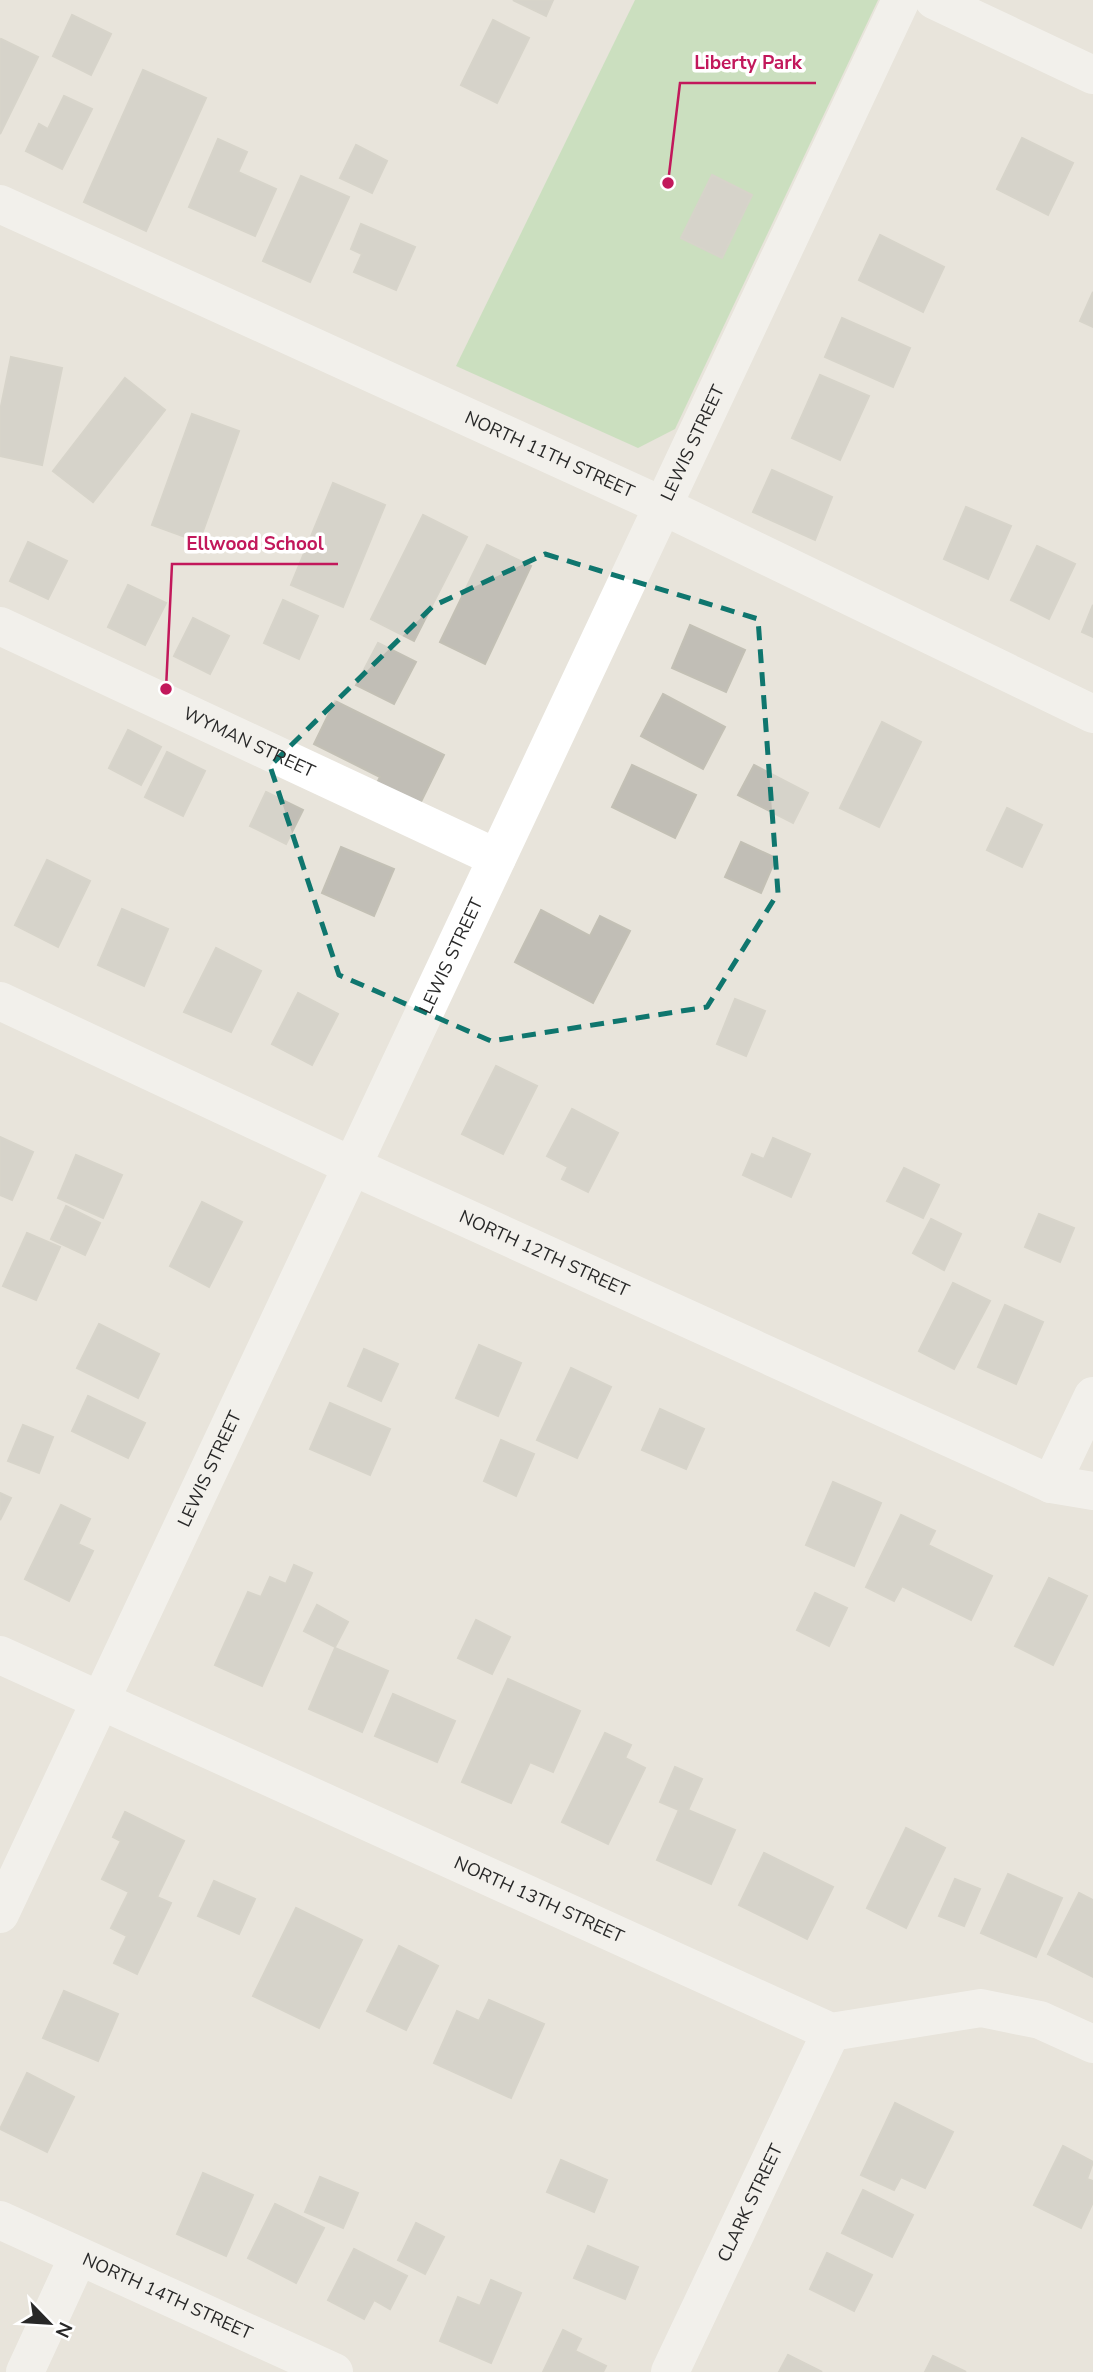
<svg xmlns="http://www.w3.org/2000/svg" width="1093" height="2372" viewBox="0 0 1093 2372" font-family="'Nunito Sans',sans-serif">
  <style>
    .green { fill: #a9d99e }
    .building { fill: #c1beb6; stroke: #c3c0b5; stroke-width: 2 }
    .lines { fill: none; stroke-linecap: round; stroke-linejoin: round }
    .minor { stroke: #fff; stroke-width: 38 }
    .marked { fill: none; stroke: #0f766e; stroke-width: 5; stroke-dasharray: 14 9; stroke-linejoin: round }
    .labels { text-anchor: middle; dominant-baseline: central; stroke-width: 7; stroke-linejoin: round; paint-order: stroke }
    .street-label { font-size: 18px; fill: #282828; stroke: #fff }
    .leader { fill: none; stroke: #c2185b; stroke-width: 2.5 }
    .callout-dot { fill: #c2185b; stroke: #fff; stroke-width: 2.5 }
    .callout-label { font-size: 19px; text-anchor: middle; font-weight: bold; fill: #c2185b; stroke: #fff; stroke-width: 7; stroke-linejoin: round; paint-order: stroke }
  </style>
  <rect width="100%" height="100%" fill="#e8e4db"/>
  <polygon class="green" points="635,0 878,0 675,429 638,448 456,366"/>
  <g class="building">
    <polygon points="513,0 553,0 546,16"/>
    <polygon points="72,15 111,34 91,75 53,56"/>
    <polygon points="493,20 529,38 497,103 461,85"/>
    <polygon points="1,39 38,57 0,134 0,40"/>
    <polygon points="143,70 206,98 146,231 84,202"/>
    <polygon points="64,96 92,109 62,169 26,151 39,124 48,129"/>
    <polygon points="1022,138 1073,163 1048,215 997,189"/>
    <polygon points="218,139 247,152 238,172 276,189 255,236 189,207"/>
    <polygon points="356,145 387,161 372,193 340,178"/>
    <polygon points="712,175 752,195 722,258 681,238"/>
    <polygon points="301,176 349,197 310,282 263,261"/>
    <polygon points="361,224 415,247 396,290 354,272 362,254 351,249"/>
    <polygon points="880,235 944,267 923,312 859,280"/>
    <polygon points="1093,292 1093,327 1080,321"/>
    <polygon points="842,318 910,348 893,387 825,357"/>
    <polygon points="11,357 62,368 42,465 0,456 0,411"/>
    <polygon points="820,375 869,396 840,460 792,438"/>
    <polygon points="125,378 165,410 93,502 53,471"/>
    <polygon points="192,414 239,431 199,542 152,525"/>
    <polygon points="772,470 832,497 815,540 753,512"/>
    <polygon points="333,483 385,505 343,607 291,585"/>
    <polygon points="966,507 1011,526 988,579 944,559"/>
    <polygon points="423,515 467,537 414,641 371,619"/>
    <polygon points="28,542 67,561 48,599 10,581"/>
    <polygon points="487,545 531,566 485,664 440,642"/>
    <polygon points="1037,546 1075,564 1049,619 1011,600"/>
    <polygon points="128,585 166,603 145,645 108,627"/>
    <polygon points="283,600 318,616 299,659 264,643"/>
    <polygon points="1093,605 1093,637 1082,632"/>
    <polygon points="193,618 229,636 210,674 174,656"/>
    <polygon points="690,625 745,650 726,692 672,668"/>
    <polygon points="378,643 416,662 394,704 356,685"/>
    <polygon points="663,694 725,727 703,769 641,736"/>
    <polygon points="335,701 444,755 414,816 371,795 380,777 314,744"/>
    <polygon points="882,722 921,742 879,827 840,808"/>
    <polygon points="128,730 161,747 141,785 109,768"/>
    <polygon points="167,752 205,771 183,816 145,797"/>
    <polygon points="632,765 696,795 675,838 612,807"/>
    <polygon points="754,765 808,793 793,823 738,795"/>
    <polygon points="266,792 303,810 286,844 250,826"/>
    <polygon points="1007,808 1042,825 1022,867 987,850"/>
    <polygon points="741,842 776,858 761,893 725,877"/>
    <polygon points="341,847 394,869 374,916 322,893"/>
    <polygon points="47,860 90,881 58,947 15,925"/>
    <polygon points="122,909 168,929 144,986 98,965"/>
    <polygon points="541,910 590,936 600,916 630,931 593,1003 515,962"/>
    <polygon points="216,948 261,971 231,1032 184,1012"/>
    <polygon points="298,993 338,1014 312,1065 272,1044"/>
    <polygon points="735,999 765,1011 746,1056 717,1044"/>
    <polygon points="496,1066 537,1086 503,1154 462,1134"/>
    <polygon points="572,1109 618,1133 588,1192 562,1179 568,1167 547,1156"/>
    <polygon points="0,1137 33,1152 12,1200 0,1195"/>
    <polygon points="773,1138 810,1154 791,1197 743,1175 752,1154 764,1159"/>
    <polygon points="76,1155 122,1175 103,1218 58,1198"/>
    <polygon points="904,1168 939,1185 923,1218 887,1201"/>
    <polygon points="202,1202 242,1222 209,1287 170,1266"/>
    <polygon points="66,1206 100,1223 85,1255 51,1239"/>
    <polygon points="1039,1214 1074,1228 1060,1262 1025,1247"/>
    <polygon points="931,1219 961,1234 944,1270 913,1253"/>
    <polygon points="27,1233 60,1247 36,1300 3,1286"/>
    <polygon points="953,1283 990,1301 954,1369 919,1351"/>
    <polygon points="1005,1305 1043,1322 1016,1384 978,1367"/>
    <polygon points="99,1324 159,1354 138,1398 77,1368"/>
    <polygon points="479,1345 521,1363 498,1416 456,1398"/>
    <polygon points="364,1349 398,1364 381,1401 348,1386"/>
    <polygon points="571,1368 611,1387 577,1458 537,1440"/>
    <polygon points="88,1396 145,1423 128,1458 72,1431"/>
    <polygon points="330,1403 390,1429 370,1475 310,1449"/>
    <polygon points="660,1409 704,1429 686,1469 642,1450"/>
    <polygon points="23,1425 53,1437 39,1473 8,1461"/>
    <polygon points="501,1440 534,1454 516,1496 484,1481"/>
    <polygon points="833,1482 881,1503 854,1566 806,1545"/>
    <polygon points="0,1493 11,1498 0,1520"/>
    <polygon points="61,1505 90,1519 78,1544 93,1551 69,1601 25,1579"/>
    <polygon points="901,1515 935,1531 928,1545 992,1576 971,1620 902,1586 894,1601 866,1587"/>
    <polygon points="294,1565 312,1573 262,1686 215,1665 248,1592 261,1597 270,1577 286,1584"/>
    <polygon points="1049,1578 1087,1596 1053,1665 1015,1646"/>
    <polygon points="815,1593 847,1608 829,1646 797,1630"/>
    <polygon points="317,1605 348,1622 335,1647 304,1631"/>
    <polygon points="476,1620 510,1637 492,1674 458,1658"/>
    <polygon points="335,1648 388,1671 362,1732 309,1709"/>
    <polygon points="508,1679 580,1711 553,1772 530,1762 511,1803 462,1782"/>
    <polygon points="393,1694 455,1721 437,1762 375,1736"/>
    <polygon points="605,1733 631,1745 625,1758 645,1768 608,1844 562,1822"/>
    <polygon points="675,1767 702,1779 688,1810 735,1830 711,1884 657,1860 679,1810 660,1802"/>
    <polygon points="125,1812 184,1841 157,1897 171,1903 137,1974 114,1963 127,1936 111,1928 129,1892 102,1879 121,1841 113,1837"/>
    <polygon points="906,1828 945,1848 906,1928 867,1908"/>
    <polygon points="764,1853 833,1887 807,1939 739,1905"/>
    <polygon points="1008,1874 1062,1898 1036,1957 981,1933"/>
    <polygon points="955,1879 980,1889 964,1926 939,1916"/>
    <polygon points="214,1881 255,1899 239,1934 198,1916"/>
    <polygon points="1079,1893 1093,1900 1093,1977 1048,1954"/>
    <polygon points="296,1908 362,1940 319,2028 253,1996"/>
    <polygon points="399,1946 438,1966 406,2030 367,2011"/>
    <polygon points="64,1991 118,2014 98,2061 43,2038"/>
    <polygon points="489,2000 544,2024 511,2098 434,2063 457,2011 479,2021"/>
    <polygon points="27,2073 74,2097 47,2152 0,2129"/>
    <polygon points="895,2103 953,2132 925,2188 901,2177 894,2190 861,2175"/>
    <polygon points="1063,2146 1093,2162 1087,2179 1093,2181 1093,2202 1081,2228 1034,2205"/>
    <polygon points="561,2160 607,2180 594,2212 547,2192"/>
    <polygon points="203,2173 253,2195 226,2256 177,2234"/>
    <polygon points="320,2177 358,2193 343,2228 305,2212"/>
    <polygon points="863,2190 913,2215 892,2257 842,2233"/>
    <polygon points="275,2204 324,2228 296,2283 248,2258"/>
    <polygon points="416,2223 444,2237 425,2274 398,2260"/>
    <polygon points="588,2246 638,2267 625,2299 574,2278"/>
    <polygon points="354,2249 407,2276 390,2309 374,2300 364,2319 328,2300"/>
    <polygon points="827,2253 872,2275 854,2311 810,2289"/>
    <polygon points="491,2280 521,2293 491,2363 440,2341 458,2297 480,2306"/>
    <polygon points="563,2330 581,2339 575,2351 606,2366 603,2372 543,2372"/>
    <polygon points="788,2355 822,2372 779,2372"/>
    <polygon points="933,2356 966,2372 925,2372"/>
  </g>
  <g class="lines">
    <g class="minor">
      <polyline points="934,0 1093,75"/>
      <path id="s1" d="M0 204 663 506 1093 714"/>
      <path id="s2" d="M0 626 497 858"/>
      <path id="s3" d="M0 1001 354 1167 1051 1484 1093 1491"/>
      <polyline points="1051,1484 1093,1396"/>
      <path id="s4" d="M0 1655 831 2032 981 2008 1040 2020 1093 2044"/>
      <path id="s5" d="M0 1914 901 0"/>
      <path id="s6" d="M0 2220 334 2372"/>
      <polyline points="25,2372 78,2257"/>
      <path id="s7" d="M670 2372 831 2032"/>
    </g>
  </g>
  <path d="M0 0H1093V2372H0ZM545 554 758 619 778 893 707 1007 491 1041 339 975 270 766 433 606Z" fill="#e8e4db" fill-opacity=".55" fill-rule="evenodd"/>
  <path class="marked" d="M545 554 758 619 778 893 707 1007 491 1041 339 975 270 766 433 606Z"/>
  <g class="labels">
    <g class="street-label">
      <text stroke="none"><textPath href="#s5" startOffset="1626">LEWIS STREET</textPath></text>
      <text stroke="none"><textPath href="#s1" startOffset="604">NORTH 11TH STREET</textPath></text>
      <text stroke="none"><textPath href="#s2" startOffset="275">WYMAN STREET</textPath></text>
      <text stroke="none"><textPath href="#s5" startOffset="1059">LEWIS STREET</textPath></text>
      <text stroke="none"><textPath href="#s3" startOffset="600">NORTH 12TH STREET</textPath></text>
      <text stroke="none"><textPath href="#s5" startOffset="492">LEWIS STREET</textPath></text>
      <text stroke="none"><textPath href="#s4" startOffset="592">NORTH 13TH STREET</textPath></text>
      <text stroke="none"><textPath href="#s7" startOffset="187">CLARK STREET</textPath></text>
      <text stroke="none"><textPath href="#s6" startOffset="184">NORTH 14TH STREET</textPath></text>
    </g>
  </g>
  <path class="leader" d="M668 183L680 83H816M166 689L172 564H338"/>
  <g class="callout-dot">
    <circle cx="668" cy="183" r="7"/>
    <circle cx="166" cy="689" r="7"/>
  </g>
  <g class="callout-label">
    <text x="748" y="69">Liberty Park</text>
    <text x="255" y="550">Ellwood School</text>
  </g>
  <g transform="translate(49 2323) rotate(115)" stroke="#ffffff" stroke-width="5" paint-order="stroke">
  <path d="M0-5L12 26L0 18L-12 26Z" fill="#282828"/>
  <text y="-10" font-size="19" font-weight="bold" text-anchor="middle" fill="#282828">N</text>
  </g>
</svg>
